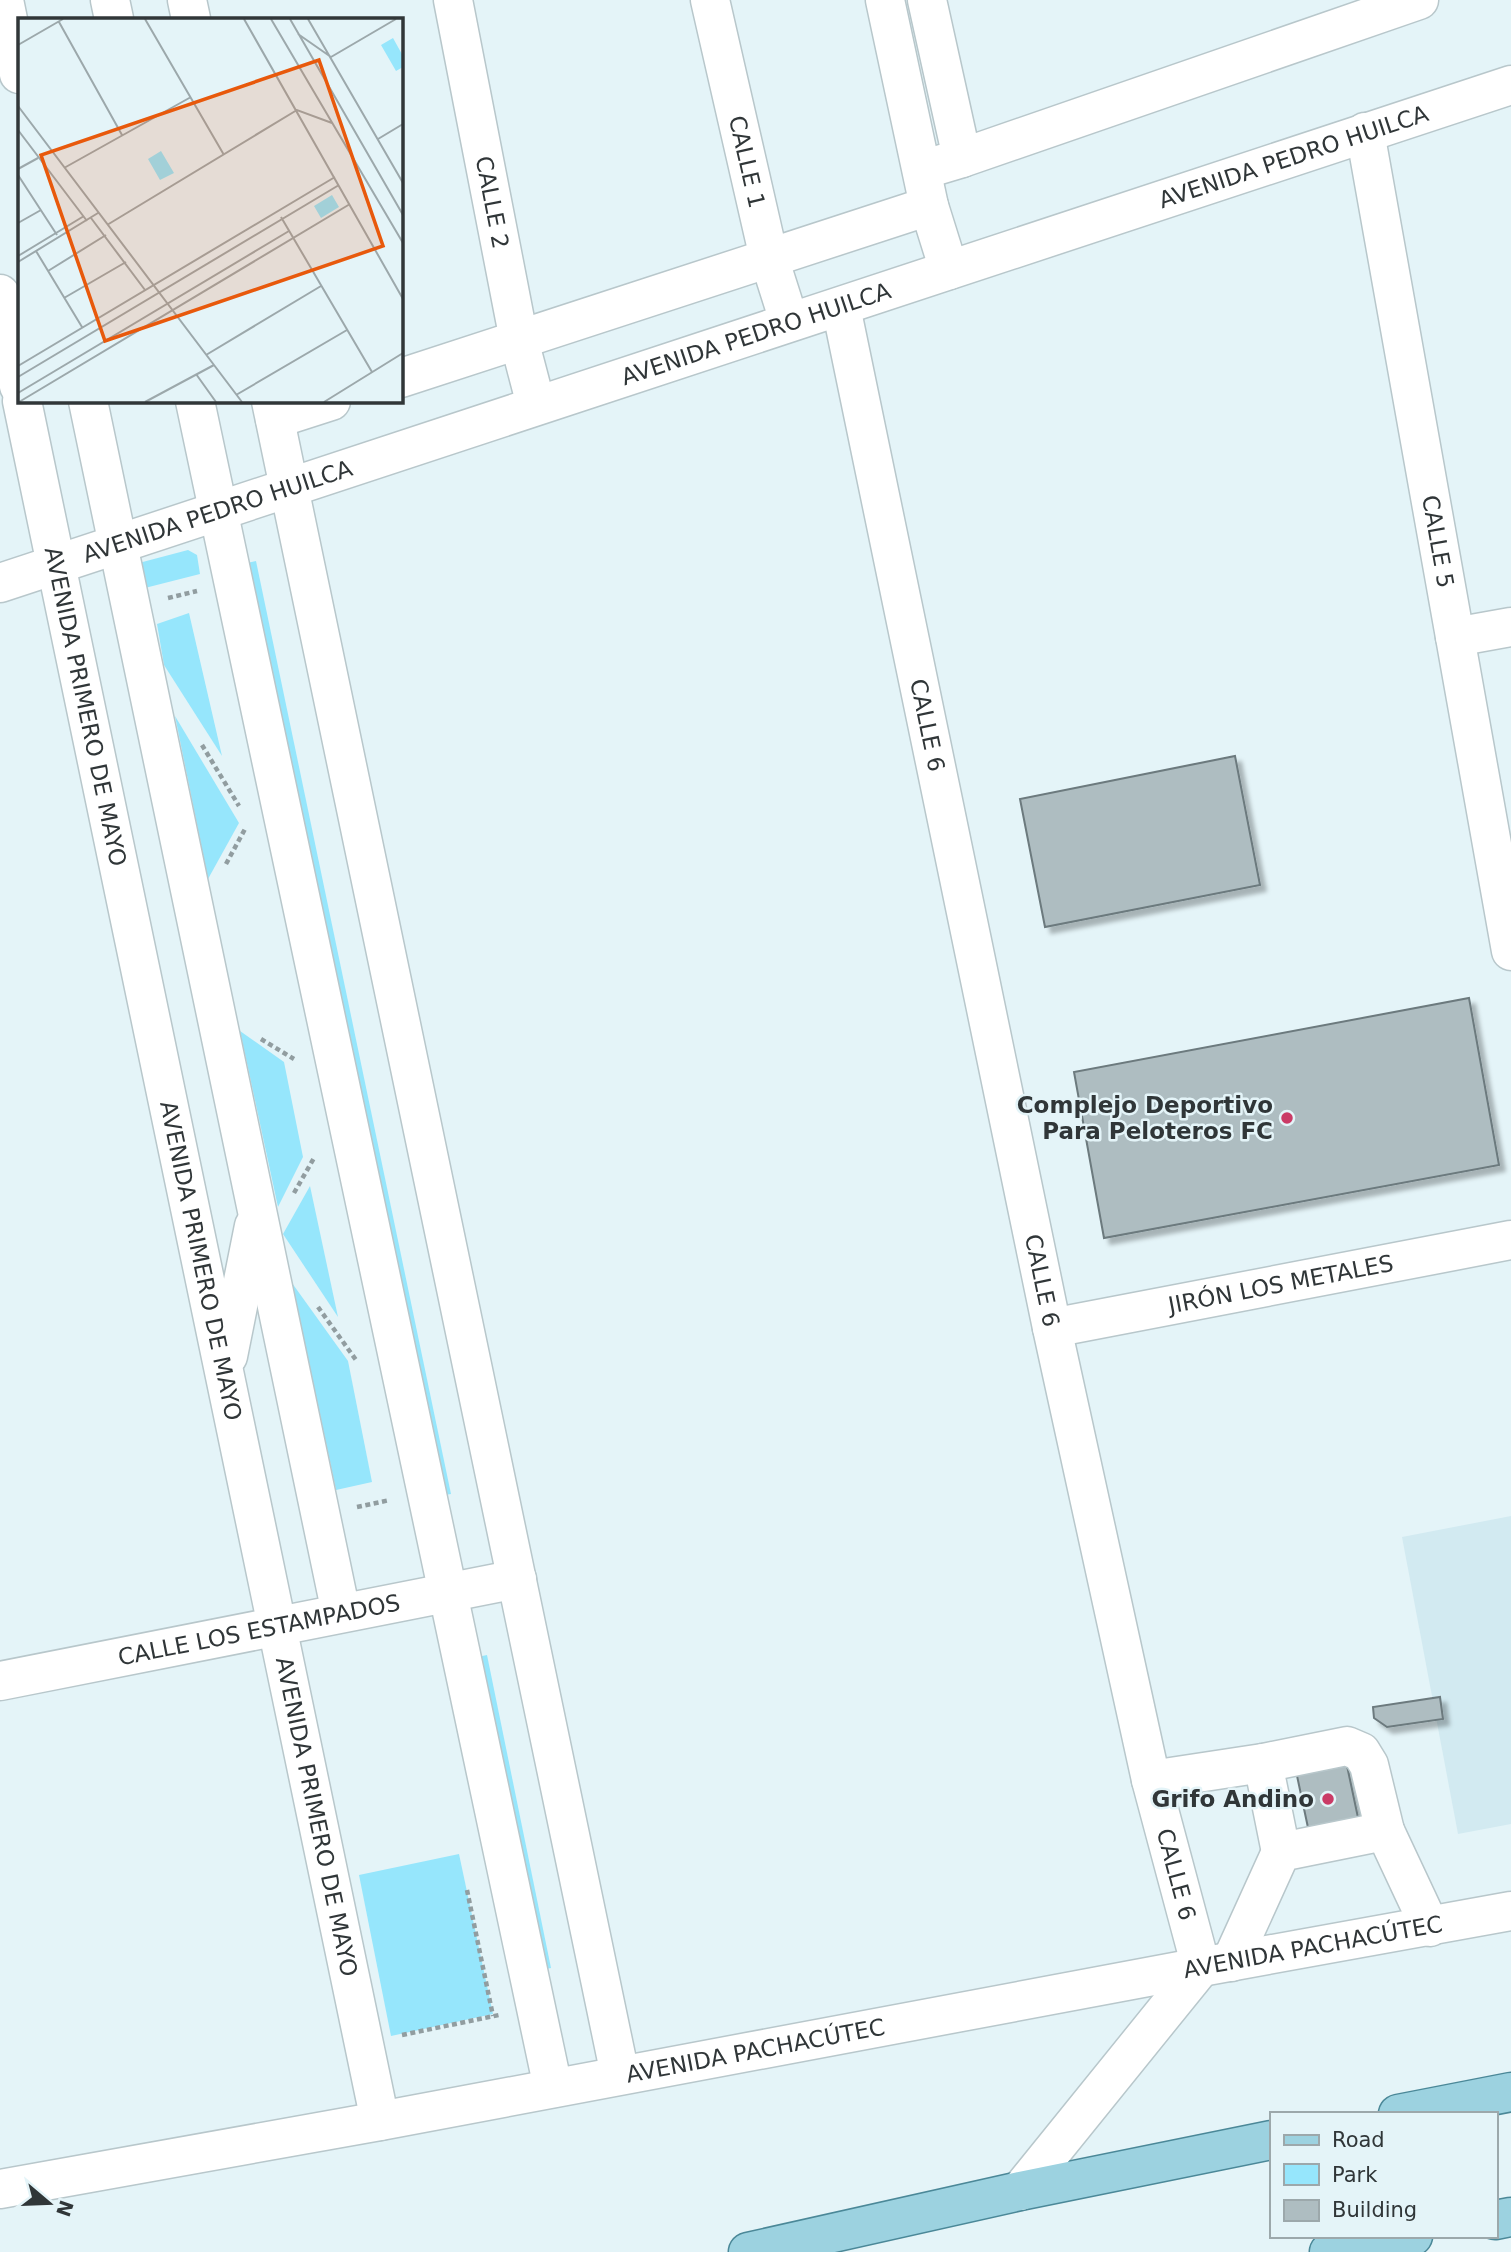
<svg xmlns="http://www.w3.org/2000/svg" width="1511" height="2252" viewBox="0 0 1511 2252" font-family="'DejaVu Sans',sans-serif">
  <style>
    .built { fill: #d2eaf1 }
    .green { fill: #96e6fc }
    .building { fill: #aebdc1; stroke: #6c7a7e; stroke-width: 2; filter: url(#shadow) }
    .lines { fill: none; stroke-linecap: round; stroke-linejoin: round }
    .minor-casing { stroke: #b8c7cb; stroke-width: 41 }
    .major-casing { stroke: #4b8898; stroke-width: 41 }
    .path { stroke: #919da0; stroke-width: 4.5; stroke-dasharray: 5 3.5; stroke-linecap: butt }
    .minor { stroke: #fff; stroke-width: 38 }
    .major { stroke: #9cd2e0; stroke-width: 38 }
    .poi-dot { fill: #ca3b66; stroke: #e4f4f8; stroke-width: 2.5 }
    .labels { text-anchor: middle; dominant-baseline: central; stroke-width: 5; stroke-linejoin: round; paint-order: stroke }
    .street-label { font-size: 23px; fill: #303638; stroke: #e4f4f8 }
    .poi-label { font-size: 23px; font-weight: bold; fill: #303638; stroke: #e4f4f8; text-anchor: end }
    .inset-road { fill: none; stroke: #9ca8ab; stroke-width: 2 }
    .view { fill: #e8590c; fill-opacity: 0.15; stroke: #e8590c; stroke-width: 3.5 }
    .inset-edge { fill: none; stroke: #303638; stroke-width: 3.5 }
  </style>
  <defs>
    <filter id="shadow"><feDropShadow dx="6" dy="6" stdDeviation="2" flood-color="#0004"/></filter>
  </defs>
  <rect width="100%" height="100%" fill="#e4f4f8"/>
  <polygon class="built" points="1511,1516 1511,1824 1458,1834 1402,1537"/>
  <g class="green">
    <polygon points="188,550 197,555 200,574 137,590 135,564"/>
    <polygon points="256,561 451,1494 434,1497 238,565"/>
    <polygon points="189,613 222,756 164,665 157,624"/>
    <polygon points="175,716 239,823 208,879"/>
    <polygon points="240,1031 284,1062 303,1157 278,1207"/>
    <polygon points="310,1186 338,1317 283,1234"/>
    <polygon points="292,1283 348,1361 372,1482 336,1490"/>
    <polygon points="487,1655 551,1968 530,1972 468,1659"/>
    <polygon points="459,1854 493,2014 391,2036 359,1875"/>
  </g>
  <g class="building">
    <polygon points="1235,756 1260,885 1045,927 1020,799"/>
    <polygon points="1469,998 1499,1165 1104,1238 1074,1072"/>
    <polygon points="1440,1697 1443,1719 1387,1727 1374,1718 1373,1707"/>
    <polygon points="1346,1761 1360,1827 1310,1837 1296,1771"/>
  </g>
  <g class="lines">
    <defs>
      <g id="minor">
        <polyline points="4,0 19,74"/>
        <polyline points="110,0 114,19"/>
        <polyline points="187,0 191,19"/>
        <path id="s1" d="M453 0 519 340 536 405"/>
        <path id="s2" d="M710 0 769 258 789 321"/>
        <polyline points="885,0 929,206 949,270"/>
        <polyline points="927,0 962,158"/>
        <path id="s3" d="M1365 132 1511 951"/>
        <polyline points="922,170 962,158 1419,0"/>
        <polyline points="0,294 19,386"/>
        <path id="s4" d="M841 307 1052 1328 1151 1780 1201 1967 1020 2191"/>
        <polyline points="401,378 929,206"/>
        <path id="s5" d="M22 401 380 2121"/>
        <polyline points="88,401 341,1613"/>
        <polyline points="195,401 553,2088"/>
        <polyline points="271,401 620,2075"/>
        <polyline points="275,419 331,401"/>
        <path id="s6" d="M0 583 1511 85"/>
        <polyline points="1455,637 1511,627"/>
        <path id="s7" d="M1052 1328 1511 1240"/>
        <polyline points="228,1356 254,1226"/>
        <path id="s8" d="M0 1681 517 1579"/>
        <polyline points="1263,1763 1281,1852"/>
        <polyline points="1151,1780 1263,1763 1347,1746 1361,1752 1369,1765 1385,1831"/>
        <polyline points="1231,1962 1281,1852 1385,1831 1430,1927"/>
        <path id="s9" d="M0 2189 380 2121 1201 1967 1511 1911"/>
      </g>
      <g id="major">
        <polyline points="1398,2114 1511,2092"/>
        <polyline points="1495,2220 1511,2217"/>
        <polyline points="748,2252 1020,2191 1271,2140"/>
        <polyline points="1329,2252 1413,2236"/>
      </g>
    </defs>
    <use href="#minor" class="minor-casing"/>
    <use href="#major" class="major-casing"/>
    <g class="path">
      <polyline points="168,598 197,591"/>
      <polyline points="202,745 239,806"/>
      <polyline points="226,864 245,829"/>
      <polyline points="261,1039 294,1059"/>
      <polyline points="294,1193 314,1158"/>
      <polyline points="318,1307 356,1360"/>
      <polyline points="357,1507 390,1500"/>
      <polyline points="467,1890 493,2016"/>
      <polyline points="402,2035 499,2015"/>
    </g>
    <use href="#minor" class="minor"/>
    <use href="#major" class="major"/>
  </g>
  <g class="poi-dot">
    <circle cx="1287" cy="1118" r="7"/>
    <circle cx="1328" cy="1799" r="7"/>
  </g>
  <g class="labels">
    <g class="street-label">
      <text stroke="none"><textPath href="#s6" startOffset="1362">AVENIDA PEDRO HUILCA</textPath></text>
      <text stroke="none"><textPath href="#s2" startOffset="166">CALLE 1</textPath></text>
      <text stroke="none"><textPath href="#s1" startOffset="206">CALLE 2</textPath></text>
      <text stroke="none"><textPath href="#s6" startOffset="796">AVENIDA PEDRO HUILCA</textPath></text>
      <text stroke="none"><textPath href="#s6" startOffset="229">AVENIDA PEDRO HUILCA</textPath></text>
      <text stroke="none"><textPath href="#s3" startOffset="416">CALLE 5</textPath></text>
      <text stroke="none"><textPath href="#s5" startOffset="312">AVENIDA PRIMERO DE MAYO</textPath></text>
      <text stroke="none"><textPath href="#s4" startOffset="427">CALLE 6</textPath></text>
      <text stroke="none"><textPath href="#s5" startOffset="878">AVENIDA PRIMERO DE MAYO</textPath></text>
      <text stroke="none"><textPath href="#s4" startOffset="994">CALLE 6</textPath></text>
      <text stroke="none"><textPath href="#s7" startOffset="233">JIRÓN LOS METALES</textPath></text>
      <text stroke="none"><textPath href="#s8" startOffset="264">CALLE LOS ESTAMPADOS</textPath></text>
      <text stroke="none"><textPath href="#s5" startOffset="1446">AVENIDA PRIMERO DE MAYO</textPath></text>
      <text stroke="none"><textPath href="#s4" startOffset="1603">CALLE 6</textPath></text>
      <text stroke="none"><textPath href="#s9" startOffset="1335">AVENIDA PACHACÚTEC</textPath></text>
      <text stroke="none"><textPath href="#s9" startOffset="768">AVENIDA PACHACÚTEC</textPath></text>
    </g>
    <g class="poi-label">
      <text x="1273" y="1105">Complejo Deportivo<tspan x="1273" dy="26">Para Peloteros FC</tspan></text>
      <text x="1314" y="1799">Grifo Andino</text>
    </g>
  </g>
  <g transform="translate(18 18)">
    <rect width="385" height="385" fill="#e4f4f8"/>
    <path d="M375 20 385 38V49L378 53 363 27ZM143 133 156 155 142 162 130 141ZM314 177 321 189 303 200 296 188Z" fill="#96e6fc"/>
    <path class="inset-road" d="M127 1 206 137M226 1 385 281M253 1 385 225M272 1 385 197M290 1 385 165M41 4 104 117M280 16 313 39M0 27 45 1M313 39 378 1M0 88 224 384M0 112 69 203M360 121 385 106M46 150 173 79M0 151 20 140M0 157 39 217M263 199 354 354M73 200 127 272M0 205 23 192M89 207 279 92 314 105M18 233 64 309M0 238 66 198M0 244 80 195M30 253 88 217M46 280 108 244M188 337 303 268M0 348 317 159M178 356 198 384M0 359 321 167M0 375 271 213M218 377 329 312M1 384 332 186M127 384 196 347M306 384 385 335"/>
    <path class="view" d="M301 42 365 228 87 323 23 137Z"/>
    <rect width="385" height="385" class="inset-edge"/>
  </g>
  <rect x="1270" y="2112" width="228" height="126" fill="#e4f4f8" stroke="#9ca8ab" stroke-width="2"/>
  <rect x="1284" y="2135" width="35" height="10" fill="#9cd2e0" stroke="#9ca8ab" stroke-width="2"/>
  <text x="1332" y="2147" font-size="21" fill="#303638">Road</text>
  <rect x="1284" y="2164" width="35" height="21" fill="#96e6fc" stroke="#9ca8ab" stroke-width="2"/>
  <text x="1332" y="2182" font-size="21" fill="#303638">Park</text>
  <rect x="1284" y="2200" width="35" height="21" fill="#aebdc1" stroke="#9ca8ab" stroke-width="2"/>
  <text x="1332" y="2217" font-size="21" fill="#303638">Building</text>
  <g transform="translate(49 2203) rotate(109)" stroke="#e4f4f8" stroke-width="5" paint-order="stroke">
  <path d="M0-5L12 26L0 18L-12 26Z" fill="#303638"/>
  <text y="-10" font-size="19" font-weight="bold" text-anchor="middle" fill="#303638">N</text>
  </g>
</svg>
